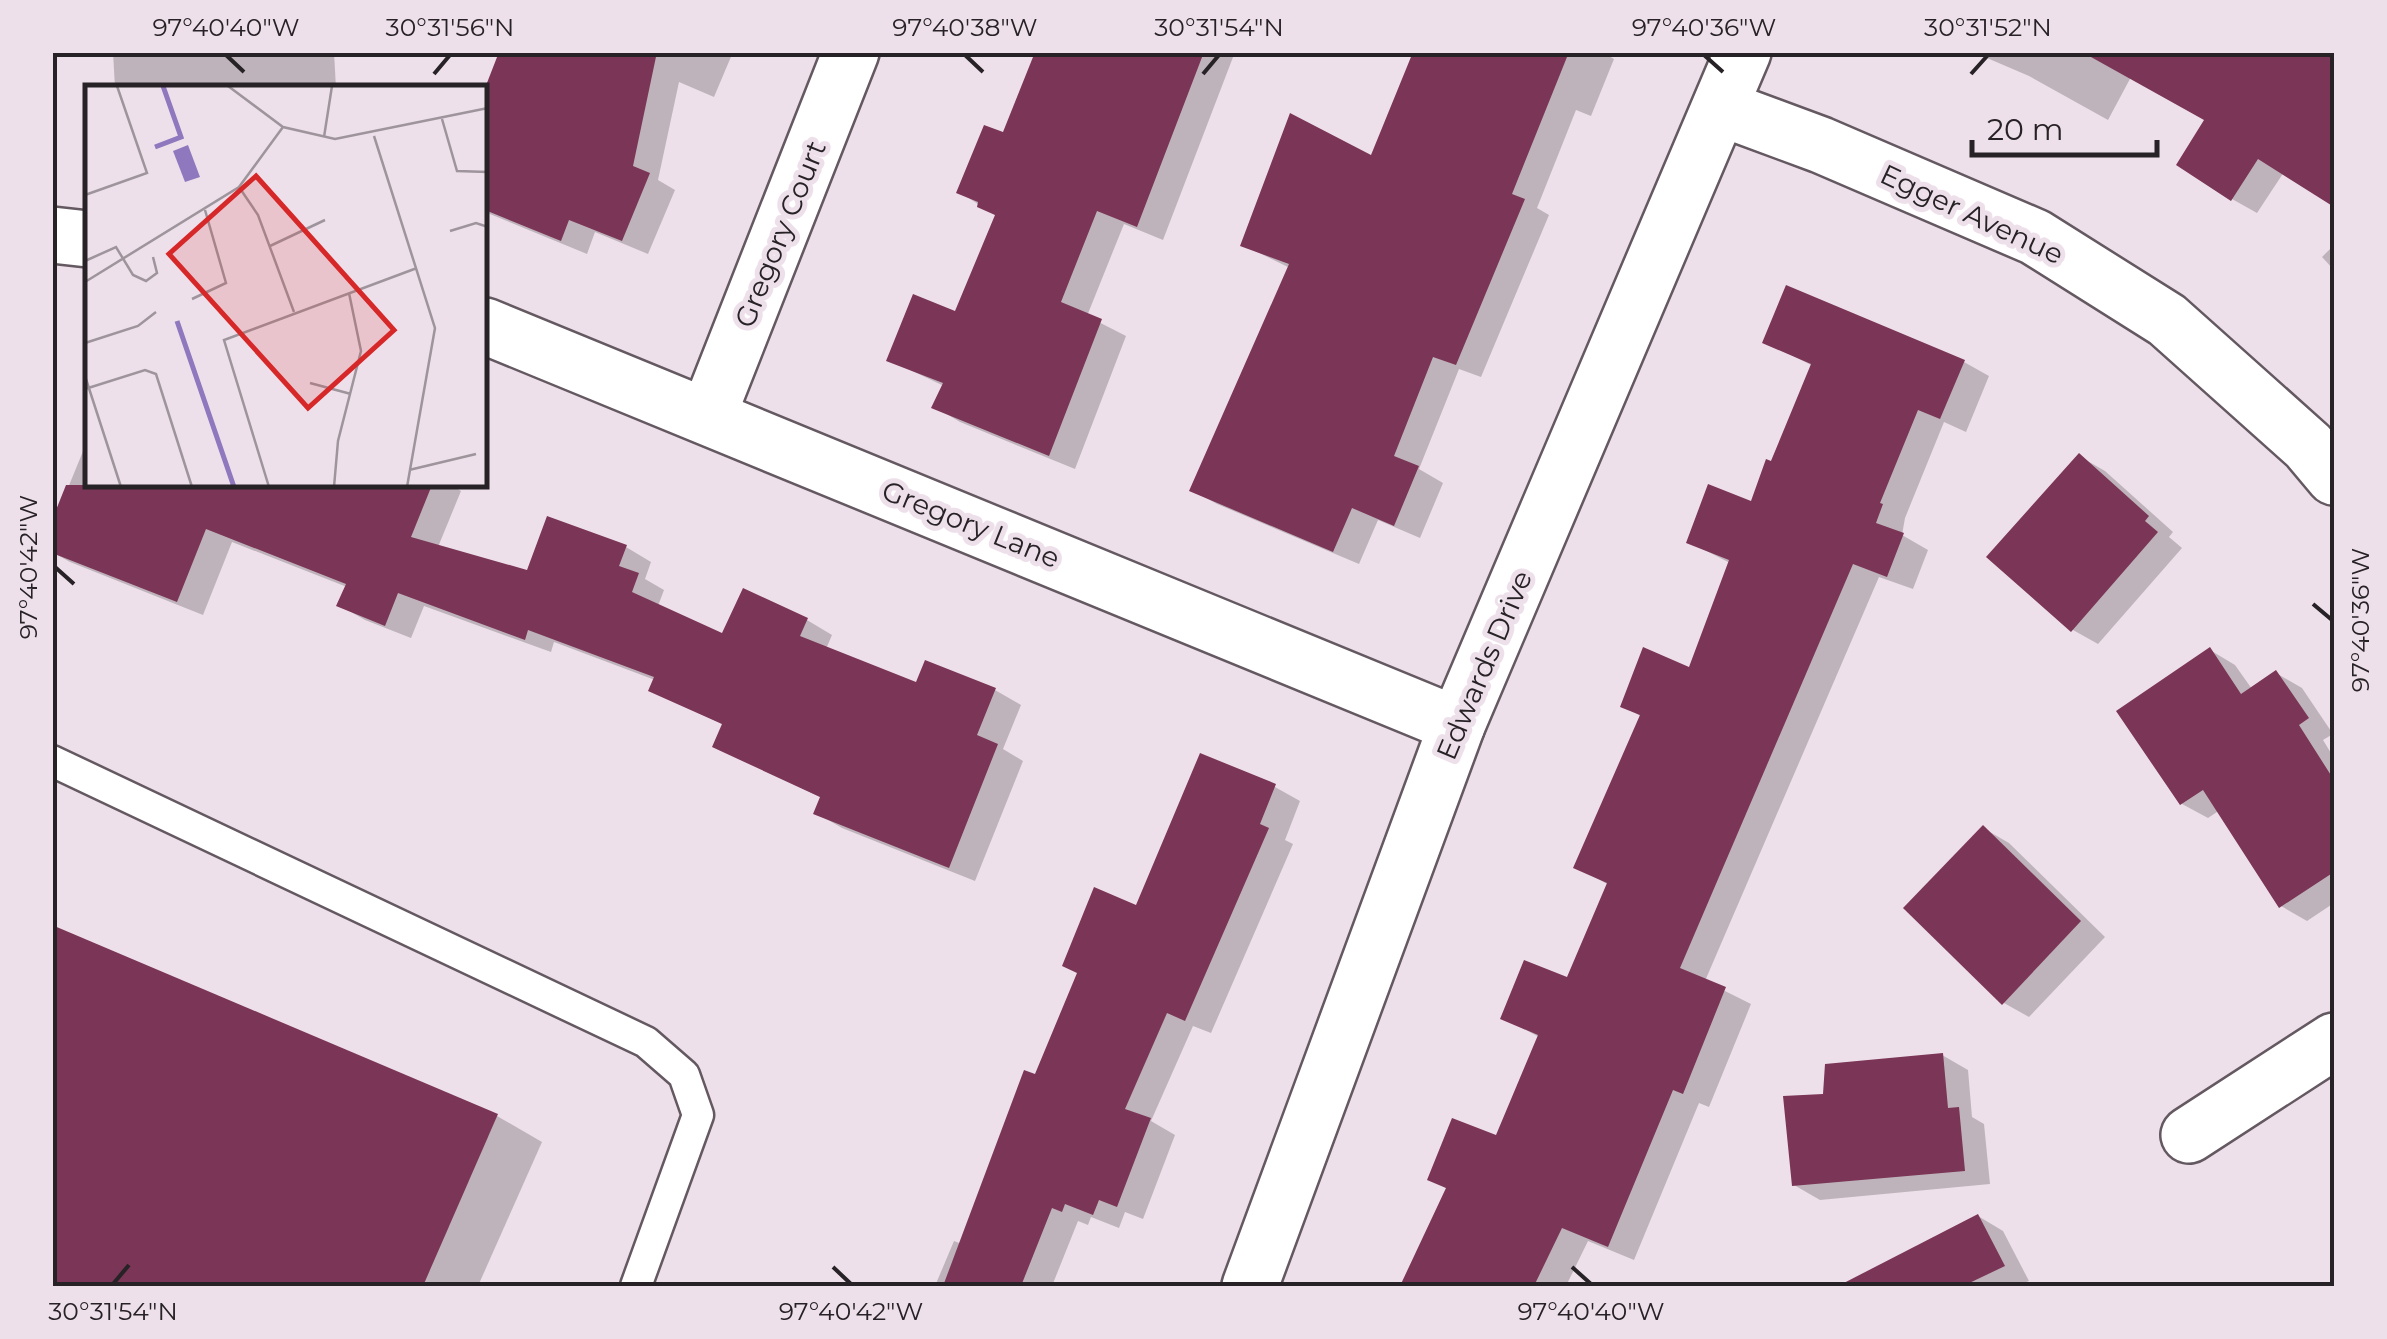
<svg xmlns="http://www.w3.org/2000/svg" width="2387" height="1339" viewBox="0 0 2387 1339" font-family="Montserrat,sans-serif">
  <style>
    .shadow { fill: #0003 }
    .building { fill: #7b3556 }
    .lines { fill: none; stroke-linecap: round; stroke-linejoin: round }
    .lane-casing { stroke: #645861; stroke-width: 35 }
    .street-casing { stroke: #645861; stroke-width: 60 }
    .lane { stroke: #fff; stroke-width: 30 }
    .street { stroke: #fff; stroke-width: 55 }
    .ticks { fill: none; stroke: #272226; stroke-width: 4 }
    .labels { text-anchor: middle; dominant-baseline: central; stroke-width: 10; stroke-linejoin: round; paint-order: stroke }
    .street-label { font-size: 28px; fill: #272226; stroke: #eee0ea }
    .inset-river { fill: none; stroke: #8f78bd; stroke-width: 5 }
    .inset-road { fill: none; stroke: #9e949c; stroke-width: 2.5 }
    .view { fill: #d62828; fill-opacity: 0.15; stroke: #d62828; stroke-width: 5 }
    .inset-edge { fill: none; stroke: #272226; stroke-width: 5 }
    .neatline { fill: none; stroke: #272226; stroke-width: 4 }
    .ticks-label { font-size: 25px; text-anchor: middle; fill: #272226 }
  </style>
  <rect width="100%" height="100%" fill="#eee0ea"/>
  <g class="shadow">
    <polygon points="113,52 334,52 336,88 115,88"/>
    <polygon points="504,52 733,52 714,97 679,82 658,180 675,190 648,254 595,232 587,254 485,212 485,98"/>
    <polygon points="1038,52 1235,52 1163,240 1124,224 1087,316 1126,336 1075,469 960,422 935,407 944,386 889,360 957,314 997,216 959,192 1004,135"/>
    <polygon points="1416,52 1602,52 1614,59 1591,116 1576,110 1537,208 1549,215 1481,377 1459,369 1419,469 1443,483 1420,538 1378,520 1359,564 1217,504 1192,490 1290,268 1243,245 1373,158"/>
    <polygon points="1973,52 2334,52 2334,204 2284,172 2257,213 2232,199 2207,120 2131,77 2108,120 2029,76"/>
    <polygon points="2334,245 2334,270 2322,257"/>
    <polygon points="1765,342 1964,362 1989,376 1966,432 1944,422 1905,518 1902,535 1928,550 1913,589 1879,577 1705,981 1751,1004 1709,1107 1699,1103 1634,1260 1588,1241 1566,1286 1403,1286 1448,1189 1430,1179 1498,1138 1539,1037 1503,1018 1568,980 1609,885 1576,867 1642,717 1623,706 1690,670 1730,563 1689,542 1752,504 1813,366"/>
    <polygon points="88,439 88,485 451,485 461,491 438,547 528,573 626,547 651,562 645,579 664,590 658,606 723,636 807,620 832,635 826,649 918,685 926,663 995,690 1021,705 1003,749 1023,761 975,881 842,828 816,813 822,798 715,746 724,725 651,690 655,680 554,642 551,652 424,606 411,638 365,620 339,605 347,587 232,542 203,615 70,562 52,552 52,527"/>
    <polygon points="2079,456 2105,471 2173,532 2169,537 2182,548 2098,644 2073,630"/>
    <polygon points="2210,650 2235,665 2252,689 2276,673 2302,688 2333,734 2323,740 2334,758 2334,903 2307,921 2281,906 2220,810 2208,818 2182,804"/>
    <polygon points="1202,757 1275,787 1300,801 1285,840 1293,844 1211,1033 1193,1026 1151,1121 1175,1135 1143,1219 1125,1212 1119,1228 1091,1217 1088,1225 1078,1221 1052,1286 935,1286 954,1241 962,1244 1036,1077 1137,908"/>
    <polygon points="1983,828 2009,843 2105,937 2029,1017 2004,1003"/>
    <polygon points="52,928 497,1116 542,1142 478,1286 52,1286"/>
    <polygon points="1942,1055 1968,1070 1972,1117 1984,1124 1990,1184 1820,1200 1794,1185 1826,1096"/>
    <polygon points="1978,1216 2003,1231 2029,1281 2017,1286 1866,1286 1864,1283"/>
  </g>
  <g class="building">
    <polygon points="499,52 657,52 633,166 650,173 622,241 569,220 561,241 485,210 485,88"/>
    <polygon points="1035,52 1204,52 1137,227 1097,211 1061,302 1102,319 1049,456 931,408 943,383 886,361 913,294 955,311 995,215 977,207 978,202 956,193 984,125 1003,132"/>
    <polygon points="1413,52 1569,52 1512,194 1525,199 1456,365 1433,357 1394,456 1419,466 1394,526 1352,508 1333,552 1189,491 1289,264 1240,246 1290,113 1371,155"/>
    <polygon points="2082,52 2334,52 2334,207 2258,159 2231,201 2176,165 2204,120"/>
    <polygon points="1786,285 1965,360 1940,419 1918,410 1880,503 1883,504 1876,523 1904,533 1887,577 1853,564 1680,968 1726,987 1683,1094 1673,1090 1608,1247 1562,1228 1534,1286 1400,1286 1446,1188 1427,1180 1452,1118 1496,1135 1538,1035 1500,1019 1524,960 1567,977 1607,883 1573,868 1640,715 1620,707 1643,647 1689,667 1729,560 1686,543 1708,484 1751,501 1766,459 1771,461 1811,364 1762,343"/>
    <polygon points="2079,453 2149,516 2145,521 2158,532 2071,632 1986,557"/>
    <polygon points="66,485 432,485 411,537 527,570 547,516 627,545 619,566 639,573 632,592 722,633 743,588 808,618 800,636 916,682 925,660 996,688 977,735 998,744 949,868 813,814 820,797 712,747 722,724 648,691 654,677 528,630 525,640 398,593 385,626 336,606 346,584 206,529 177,602 52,553 52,520"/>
    <polygon points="2210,647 2241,694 2276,670 2309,718 2299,725 2334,780 2334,872 2279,908 2203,790 2180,805 2116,711"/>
    <polygon points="1200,753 1276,784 1260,824 1269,828 1185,1021 1167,1013 1125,1109 1151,1118 1117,1207 1099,1200 1093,1215 1065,1204 1062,1212 1052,1208 1021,1286 943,1286 1024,1070 1035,1074 1077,973 1062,966 1094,887 1136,905"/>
    <polygon points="1983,825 2081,921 2002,1005 1903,908"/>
    <polygon points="52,925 498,1114 423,1286 52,1286"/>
    <polygon points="1943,1053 1948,1108 1959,1107 1965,1171 1792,1186 1783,1096 1823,1094 1825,1064"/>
    <polygon points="1978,1214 2005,1266 1963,1286 1838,1286"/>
  </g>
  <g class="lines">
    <defs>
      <polyline id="lane" points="52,761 646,1042 684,1075 698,1115 636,1286"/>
      <g id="street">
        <polyline points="1721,108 1821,145 2035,237 2167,320 2308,446 2334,477"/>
        <polyline points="52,235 88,239"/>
        <polyline points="485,326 1457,725"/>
        <polyline points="708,415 851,52"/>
        <polyline points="2189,1135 2334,1041"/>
        <polyline points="1250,1286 1457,725 1743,52"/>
      </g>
    </defs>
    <use href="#lane" class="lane-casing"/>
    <use href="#street" class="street-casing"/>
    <use href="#lane" class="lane"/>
    <use href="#street" class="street"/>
  </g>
  <path class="ticks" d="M226 55 244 72M965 55 983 72M1704 55 1723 72M434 74 450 55M1203 74 1219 55M1971 74 1988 55M55 567 74 584M2313 604 2332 620M833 1267 851 1284M1572 1267 1591 1284M113 1284 129 1265"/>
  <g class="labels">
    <g class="street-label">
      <text transform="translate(1972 214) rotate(25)">Egger Avenue</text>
      <text transform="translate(780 234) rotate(-68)">Gregory Court</text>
      <text transform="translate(971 524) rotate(22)">Gregory Lane</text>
      <text transform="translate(1484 665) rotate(-67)">Edwards Drive</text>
    </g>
  </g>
  <g transform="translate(85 85)">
    <rect width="402" height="402" fill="#eee0ea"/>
    <path d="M103 60 115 92 100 97 88 66Z" fill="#8f78bd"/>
    <path class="inset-river" d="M70 62 96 52 78 1M92 236 149 402"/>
    <path class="inset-road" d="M143 1 198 42 250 54 403 23M357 34 372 86 403 87M289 51 350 243 322 402M239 52 247 1M154 102 173 130 209 227M0 110 62 88 32 1M365 146 391 138 403 142M185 161 240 135M0 176 31 162 48 190 61 196 72 188 68 172M0 197 154 102 198 42M107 214 141 198 120 125M0 258 53 241 71 227M0 291 36 402M225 298 266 309M0 304 60 285 71 289 107 402M324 385 391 369M184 402 139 255 332 183M249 402 253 356 276 266 264 208"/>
    <path class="view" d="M171 91 309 245 223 323 84 169Z"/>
    <rect width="402" height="402" class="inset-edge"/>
  </g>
  <rect width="2387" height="1339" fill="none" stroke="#eee0ea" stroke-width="110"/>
  <path d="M1972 140v15h185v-15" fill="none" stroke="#272226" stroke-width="5"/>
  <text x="1987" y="140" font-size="30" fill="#272226" stroke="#eee0ea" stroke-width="8" paint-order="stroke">20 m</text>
  <rect x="55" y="55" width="2277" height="1229" class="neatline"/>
  <g class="ticks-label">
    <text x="226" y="36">97°40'40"W</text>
    <text x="450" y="36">30°31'56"N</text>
    <text x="965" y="36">97°40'38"W</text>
    <text x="1219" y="36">30°31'54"N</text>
    <text x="1704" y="36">97°40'36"W</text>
    <text x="1988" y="36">30°31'52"N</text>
    <text transform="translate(28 567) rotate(-90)" y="9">97°40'42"W</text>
    <text transform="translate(2360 620) rotate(-90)" y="9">97°40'36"W</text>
    <text x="113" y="1320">30°31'54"N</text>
    <text x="851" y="1320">97°40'42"W</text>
    <text x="1591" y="1320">97°40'40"W</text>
  </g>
</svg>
